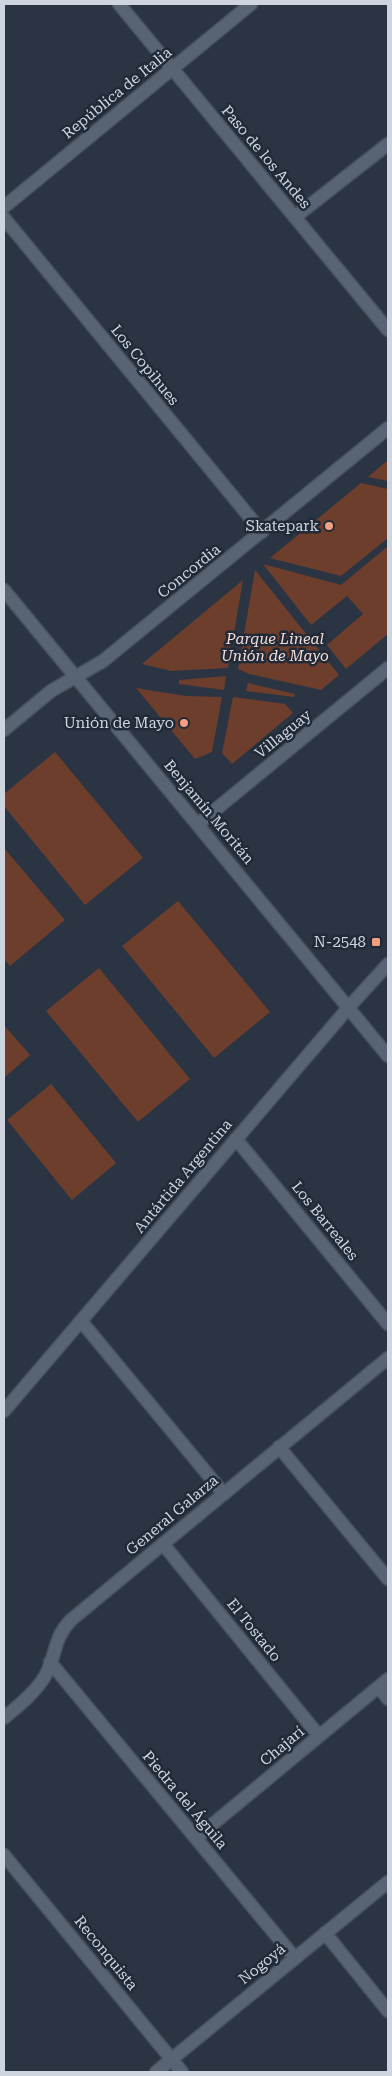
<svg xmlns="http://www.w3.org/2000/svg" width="392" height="2076" viewBox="0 0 392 2076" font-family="'Roboto Serif',serif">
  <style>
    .green { fill: #6d3e2c }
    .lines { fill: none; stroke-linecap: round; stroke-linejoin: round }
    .street-casing { stroke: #47505c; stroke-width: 15 }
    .secondary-casing { stroke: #47505c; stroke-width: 15 }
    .street { stroke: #586473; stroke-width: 12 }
    .secondary { stroke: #586473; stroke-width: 12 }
    .poi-dot { fill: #f3a082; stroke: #202a38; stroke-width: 2 }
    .labels { text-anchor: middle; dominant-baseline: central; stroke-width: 5; stroke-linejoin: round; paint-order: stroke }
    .street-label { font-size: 15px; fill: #ced5de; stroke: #202a38 }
    .poi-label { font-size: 15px; fill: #ced5de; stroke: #202a38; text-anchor: end }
    .park-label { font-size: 15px; font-style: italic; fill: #f5ddd5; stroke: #202a38 }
  </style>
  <rect width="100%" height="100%" fill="#2a3443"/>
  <g class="green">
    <polygon points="388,460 388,481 368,477"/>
    <polygon points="361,483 388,489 388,538 341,576 270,558"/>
    <polygon points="387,547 388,634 346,669 327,645 363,614 347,596 311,625 263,564 341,585"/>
    <polygon points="255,570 339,675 321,690 249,674 238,669"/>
    <polygon points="243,580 228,668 171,671 142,664"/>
    <polygon points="226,676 224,690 179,684 179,680"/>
    <polygon points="248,683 295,694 294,697 246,691"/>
    <polygon points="136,688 186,696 222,697 212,752 195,759"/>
    <polygon points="233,697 285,704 293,713 232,764 222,753"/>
    <polygon points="55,752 143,858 85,905 4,806 4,794"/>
    <polygon points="4,848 65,920 10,966 4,959"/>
    <polygon points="178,901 270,1012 214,1058 122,946"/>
    <polygon points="99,968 190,1079 138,1122 46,1011"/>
    <polygon points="4,1025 30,1055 4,1078"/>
    <polygon points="51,1084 116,1163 72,1200 7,1120"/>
  </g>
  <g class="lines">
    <defs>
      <g id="street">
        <polyline points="119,4 388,330"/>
        <polyline points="295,217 388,144"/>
        <polyline points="4,218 262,532"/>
        <polyline points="4,730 51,691 103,661 388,428"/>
        <polyline points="198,824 388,668"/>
        <polyline points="236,1139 388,1324"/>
        <polyline points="81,1321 224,1494"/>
        <polyline points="279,1447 388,1579"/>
        <polyline points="163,1544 319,1736"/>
        <polyline points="50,1662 295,1958"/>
        <polyline points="379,1687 388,1699"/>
        <path d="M4 1718C18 1706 35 1693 45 1676 57 1656 52 1640 71 1620L388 1358"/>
        <polyline points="196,1838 388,1679"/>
        <polyline points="4,1855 182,2072"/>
        <polyline points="325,1933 388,2011"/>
        <polyline points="156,2072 388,1882"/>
      </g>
      <g id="secondary">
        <polyline points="4,207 251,4"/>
        <polyline points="4,590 388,1056"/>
        <polyline points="4,1411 349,1007 388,964"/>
      </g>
    </defs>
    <use href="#street" class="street-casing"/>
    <use href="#secondary" class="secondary-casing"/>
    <use href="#street" class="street"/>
    <use href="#secondary" class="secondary"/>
  </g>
  <g class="poi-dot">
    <circle cx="329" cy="526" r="5"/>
    <circle cx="184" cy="723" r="5"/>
    <rect x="371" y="937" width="10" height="10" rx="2.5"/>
  </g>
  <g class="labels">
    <g class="street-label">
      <text transform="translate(117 93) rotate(-39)">República de Italia</text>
      <text transform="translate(266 157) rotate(50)">Paso de los Andes</text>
      <text transform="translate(145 365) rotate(51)">Los Copihues</text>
      <text transform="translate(189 571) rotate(-39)">Concordia</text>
      <text transform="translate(283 734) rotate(-39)">Villaguay</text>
      <text transform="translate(209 812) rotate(50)">Benjamín Moritán</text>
      <text transform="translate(183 1176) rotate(-50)">Antártida Argentina</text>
      <text transform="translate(325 1221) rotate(51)">Los Barreales</text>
      <text transform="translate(172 1515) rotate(-40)">General Galarza</text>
      <text transform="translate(254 1630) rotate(51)">El Tostado</text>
      <text transform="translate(282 1746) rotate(-40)">Chajarí</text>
      <text transform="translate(185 1800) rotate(50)">Piedra del Águila</text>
      <text transform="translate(106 1953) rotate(51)">Reconquista</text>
      <text transform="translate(262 1964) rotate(-39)">Nogoyá</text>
    </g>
    <g class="poi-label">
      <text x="319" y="526">Skatepark</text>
      <text x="174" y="723">Unión de Mayo</text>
      <text x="366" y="942">N-2548</text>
    </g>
    <g class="park-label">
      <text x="275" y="639">Parque Lineal<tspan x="275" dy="17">Unión de Mayo</tspan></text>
    </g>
  </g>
  <rect width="392" height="2076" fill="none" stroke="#ced5de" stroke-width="10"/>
</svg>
